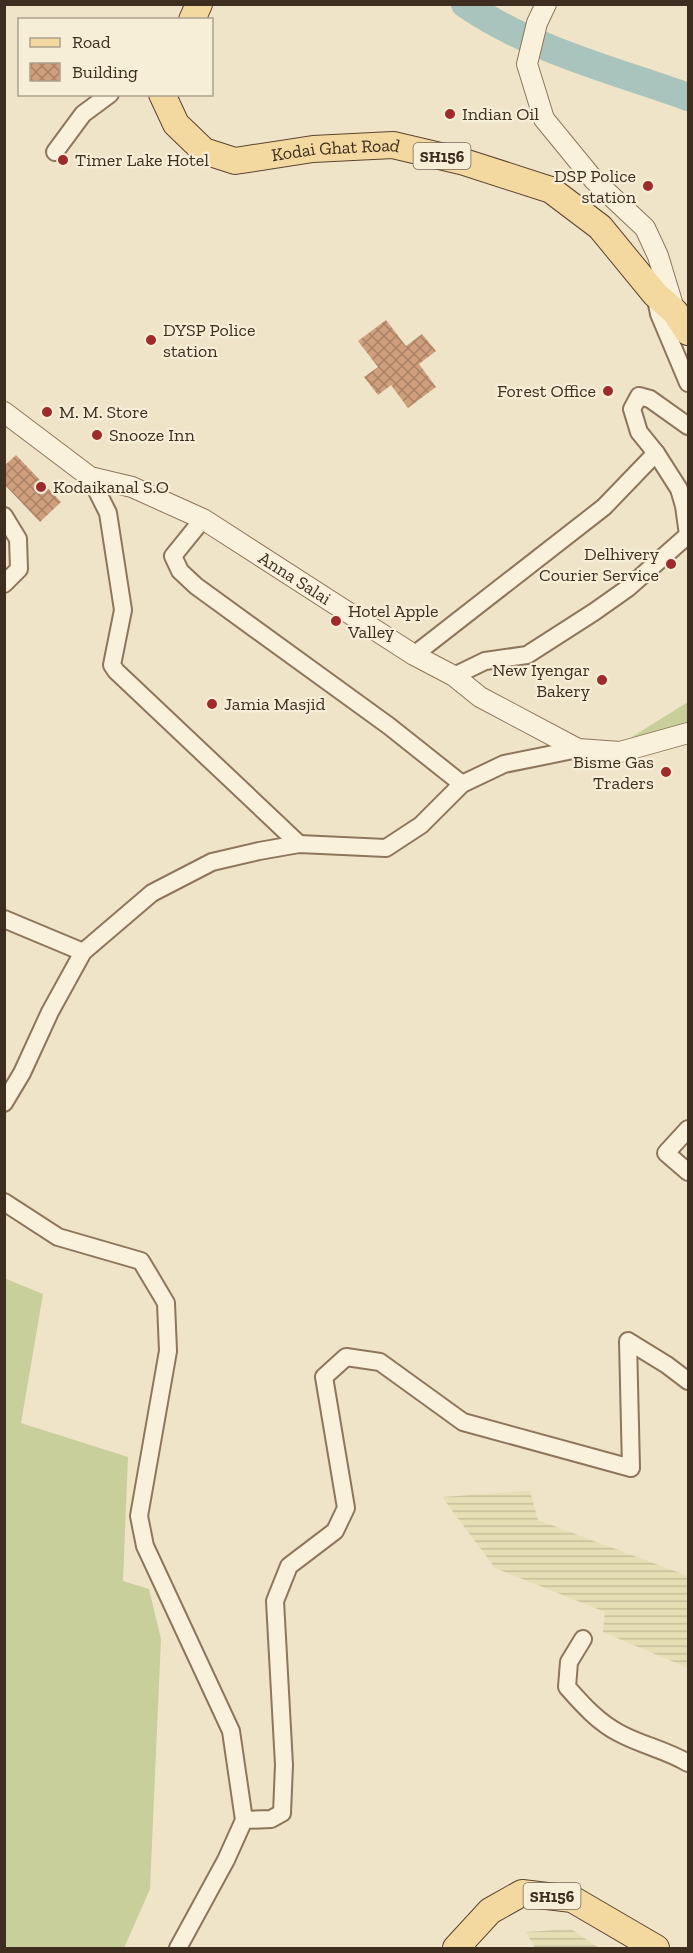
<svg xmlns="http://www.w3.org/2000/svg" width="693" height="1953" viewBox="0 0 693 1953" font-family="'Zilla Slab',serif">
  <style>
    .farmland { fill: url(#farmland-rules) }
    .grass { fill: #c9cf9b }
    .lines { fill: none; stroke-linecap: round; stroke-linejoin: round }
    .river { stroke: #a9c4bc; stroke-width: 28 }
    .building { fill: url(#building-cross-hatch) }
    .minor-casing { stroke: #8d765c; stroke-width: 20 }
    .tertiary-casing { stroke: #8d765c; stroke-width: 22 }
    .primary-casing { stroke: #5b4430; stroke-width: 28 }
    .minor { stroke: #faf1dc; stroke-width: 16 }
    .tertiary { stroke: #faf1dc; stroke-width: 20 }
    .primary { stroke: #f3d9a0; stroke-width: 26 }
    .poi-dot { fill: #9e2a2b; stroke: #f7eed8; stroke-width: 2 }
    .labels { text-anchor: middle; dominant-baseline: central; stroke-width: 4.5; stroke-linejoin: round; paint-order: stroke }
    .shield { fill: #f7eed8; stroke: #756857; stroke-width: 1.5 }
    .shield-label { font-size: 16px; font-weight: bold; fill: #3d2e20 }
    .poi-label { font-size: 18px; fill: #3d2e20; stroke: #f7eed8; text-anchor: start }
    .street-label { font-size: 18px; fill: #3d2e20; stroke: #f7eed8 }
  </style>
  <defs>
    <pattern id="farmland-rules" width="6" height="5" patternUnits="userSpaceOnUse" patternTransform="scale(1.5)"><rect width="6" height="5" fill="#e6deb5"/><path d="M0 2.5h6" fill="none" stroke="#c6bf9b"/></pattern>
    <pattern id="building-cross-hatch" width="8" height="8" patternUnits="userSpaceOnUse" patternTransform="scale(1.5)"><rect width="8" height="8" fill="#cf9f7d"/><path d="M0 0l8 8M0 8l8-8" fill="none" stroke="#a98266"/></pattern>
  </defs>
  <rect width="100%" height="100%" fill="#f0e4c8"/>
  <g class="farmland">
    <polygon points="530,1491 538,1520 688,1576 688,1668 603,1632 605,1612 495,1568 442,1497"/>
    <polygon points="571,1929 599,1948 535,1948 526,1932"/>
  </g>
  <g class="grass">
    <polygon points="688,702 688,723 630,738"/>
    <polygon points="4,1278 43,1294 21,1423 128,1457 123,1581 149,1589 161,1639 150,1889 124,1948 5,1948"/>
  </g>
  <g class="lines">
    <path class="river" d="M465 4C532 50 613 70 688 97"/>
  </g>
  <g class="building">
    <polygon points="386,320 406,346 422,334 436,351 419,364 436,387 408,408 391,385 378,395 364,377 378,367 358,341"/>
    <polygon points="16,455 61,502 40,522 4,484 4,466"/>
  </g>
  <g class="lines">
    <defs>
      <g id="minor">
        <polyline points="55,152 83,114 110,94"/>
        <polyline points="655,294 659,314 688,383"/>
        <polyline points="90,477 108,513 123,610 112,665 116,671 299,844"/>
        <polyline points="4,516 18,539 19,569 4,584"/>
        <polyline points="203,519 173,556 180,571 196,586 389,726 462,784"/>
        <polyline points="414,655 604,507 656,453"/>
        <polyline points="454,676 485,661 527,655 594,612 628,588 688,535 684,506 679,489 656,453 639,432 632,409 639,396 650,399 688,426"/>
        <polyline points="4,919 83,952"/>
        <polyline points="4,1103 22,1073 50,1012 83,952 152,893 212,862 259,851 299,844 386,848 421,825 462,784 504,764 578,749"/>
        <polyline points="688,1129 666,1153 688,1172"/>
        <polyline points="4,1202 58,1237 141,1261 166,1303 168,1351 139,1516 145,1546 231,1731 244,1820 226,1860 178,1948"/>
        <path d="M583 1639 569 1662 567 1687C583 1705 598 1722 619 1733 641 1745 666 1750 688 1763"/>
        <polyline points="244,1820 271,1819 282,1813 284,1765 275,1601 289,1566 335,1531 346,1508 324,1377 346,1357 380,1362 463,1422 631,1468 628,1341 667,1365 688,1381"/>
      </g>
      <g id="tertiary">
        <polyline points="546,4 537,23 527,64 544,119 594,180 645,228 658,256 675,312"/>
        <path id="s1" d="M4 412 90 477 132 487 203 519 414 655 454 676 480 697 578 749 620 752 688 733"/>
      </g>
      <g id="primary">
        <polyline points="192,20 199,4"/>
        <path id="s2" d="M162 94 176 124 204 151 235 161 313 149 393 145 461 161 551 190 600 227 655 294 675 312 688 332"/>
        <polyline points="456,1948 490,1911 522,1893 572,1899 656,1948"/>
      </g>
    </defs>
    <use href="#minor" class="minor-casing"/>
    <use href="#tertiary" class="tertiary-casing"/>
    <use href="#primary" class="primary-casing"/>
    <use href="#minor" class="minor"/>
    <use href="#tertiary" class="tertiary"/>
    <use href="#primary" class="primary"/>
  </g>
  <g class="poi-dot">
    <circle cx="450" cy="114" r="6"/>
    <circle cx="63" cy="160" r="6"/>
    <circle cx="648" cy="186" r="6"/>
    <circle cx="151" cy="340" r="6"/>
    <circle cx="608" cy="391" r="6"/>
    <circle cx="47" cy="412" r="6"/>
    <circle cx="97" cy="435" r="6"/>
    <circle cx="41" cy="487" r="6"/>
    <circle cx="671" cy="564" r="6"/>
    <circle cx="336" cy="621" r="6"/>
    <circle cx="602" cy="680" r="6"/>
    <circle cx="212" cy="704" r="6"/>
    <circle cx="666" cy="772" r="6"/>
  </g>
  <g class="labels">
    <g class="shield">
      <rect x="413.5" y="143" width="57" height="26" rx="4.5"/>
      <rect x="523.5" y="1883" width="57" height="26" rx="4.5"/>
    </g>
    <g class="shield-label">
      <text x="442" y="156">SH156</text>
      <text x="552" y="1896">SH156</text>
    </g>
    <g class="poi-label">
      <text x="462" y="114">Indian Oil</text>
      <text x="75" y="160">Timer Lake Hotel</text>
      <text x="636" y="176" text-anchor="end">DSP Police<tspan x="636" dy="21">station</tspan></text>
      <text x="163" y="330">DYSP Police<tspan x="163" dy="21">station</tspan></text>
      <text x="596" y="391" text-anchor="end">Forest Office</text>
      <text x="59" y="412">M. M. Store</text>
      <text x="109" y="435">Snooze Inn</text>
      <text x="53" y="487">Kodaikanal S.O</text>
      <text x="659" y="554" text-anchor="end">Delhivery<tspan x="659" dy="21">Courier Service</tspan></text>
      <text x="348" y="611">Hotel Apple<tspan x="348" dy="21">Valley</tspan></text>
      <text x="590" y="670" text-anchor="end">New Iyengar<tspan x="590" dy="21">Bakery</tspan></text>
      <text x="224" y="704">Jamia Masjid</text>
      <text x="654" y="762" text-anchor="end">Bisme Gas<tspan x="654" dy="21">Traders</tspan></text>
    </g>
    <g class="street-label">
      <text stroke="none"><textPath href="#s2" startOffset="206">Kodai Ghat Road</textPath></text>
      <text stroke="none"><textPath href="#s1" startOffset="338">Anna Salai</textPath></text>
    </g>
  </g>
  <rect width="693" height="1953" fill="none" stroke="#3d2e20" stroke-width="12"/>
  <rect x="18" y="18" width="195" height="78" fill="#f7eed8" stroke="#ada18e" stroke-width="1.5"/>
  <rect x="30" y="38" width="30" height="9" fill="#f3d9a0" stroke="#ada18e" stroke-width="1.5"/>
  <text x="72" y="48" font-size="18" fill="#3d2e20">Road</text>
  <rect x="30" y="63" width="30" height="18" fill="url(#building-cross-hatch)" stroke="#ada18e" stroke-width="1.5"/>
  <text x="72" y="78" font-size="18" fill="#3d2e20">Building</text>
</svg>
